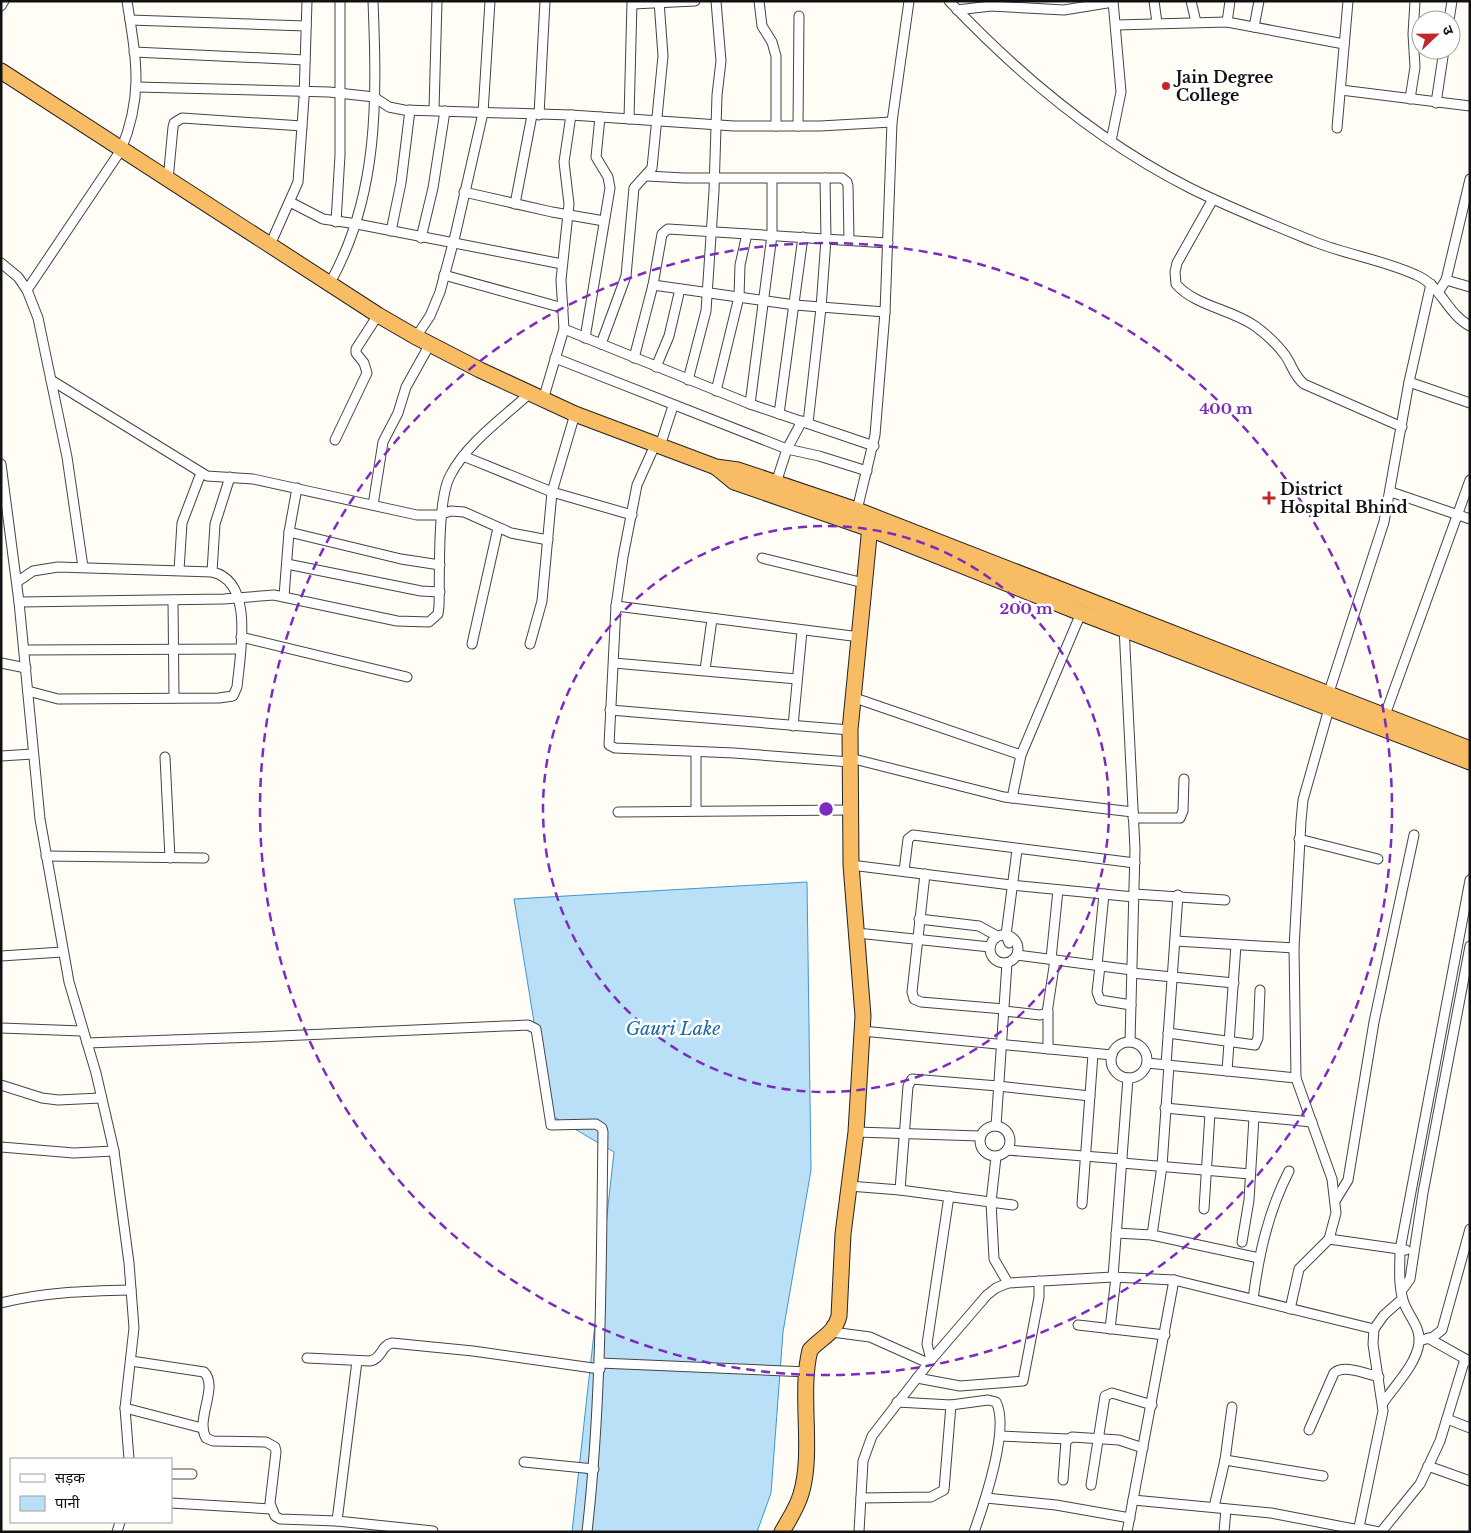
<svg xmlns="http://www.w3.org/2000/svg" width="1471" height="1533" viewBox="0 0 1471 1533" font-family="'Libre Baskerville','Noto Sans Devanagari',serif">
  <style>
    .water { fill: #b9e0f7; stroke: #3f96cf }
    .lines { fill: none; stroke-linecap: round; stroke-linejoin: round }
    .minor-casing { stroke: #444; stroke-width: 11 }
    .trunk-casing { stroke: #222; stroke-width: 17 }
    .minor { stroke: #fff; stroke-width: 9 }
    .trunk { stroke: #f7bc64; stroke-width: 15 }
    .ring { fill: none; stroke: #7b2cbf; stroke-width: 2.5; stroke-dasharray: 9 6 }
    .poi-dot { fill: #c4262e; stroke: #fff; stroke-width: 2 }
    .labels { text-anchor: middle; dominant-baseline: central; stroke-width: 5; stroke-linejoin: round; paint-order: stroke }
    .poi-label { font-size: 16px; font-weight: bold; fill: #111; stroke: #fff; text-anchor: start }
    .water-label { font-size: 18px; font-style: italic; fill: #1768a6; stroke: #fff }
    .centre { fill: #7b2cbf; stroke: #fff; stroke-width: 2.5 }
    .ring-label { font-size: 15px; text-anchor: middle; font-weight: bold; fill: #7b2cbf; stroke: #fff; stroke-width: 5; stroke-linejoin: round; paint-order: stroke }
  </style>
  <rect width="100%" height="100%" fill="#fffdf5"/>
  <polygon class="water" points="807,882 811,1170 783,1332 771,1493 757,1532 572,1532 614,1152 549,1114 514,899"/>
  <g class="lines">
    <defs>
      <g id="minor">
        <polyline points="759,1 762,26 772,42 776,56 776,126"/>
        <path d="M949 1C1019 75 1099 142 1190 188 1230 208 1273 225 1315 242 1348 255 1383 260 1416 275 1441 285 1447 314 1470 326"/>
        <polyline points="1154,1 1157,23"/>
        <polyline points="1191,1 1196,22"/>
        <polyline points="633,4 695,1"/>
        <polyline points="1,6 4,1"/>
        <polyline points="957,10 991,6 1064,10 1113,2"/>
        <polyline points="130,20 306,26"/>
        <polyline points="1449,20 1452,1"/>
        <polyline points="1227,22 1230,1"/>
        <polyline points="1116,25 1227,22 1344,44"/>
        <polyline points="1254,27 1259,1"/>
        <polyline points="134,52 305,60"/>
        <polyline points="137,87 329,92 374,97 389,107 404,110 571,115 734,126 820,126 892,122"/>
        <polyline points="1341,90 1470,106"/>
        <polyline points="1410,99 1415,67 1413,34 1415,1"/>
        <polyline points="1436,103 1444,50"/>
        <polyline points="434,110 437,1"/>
        <polyline points="539,115 545,1"/>
        <polyline points="629,119 632,1"/>
        <polyline points="798,126 799,16"/>
        <polyline points="1337,128 1348,1"/>
        <polyline points="1111,141 1121,92 1113,1"/>
        <polyline points="647,176 684,178 842,178 847,182 848,186 849,240"/>
        <polyline points="168,180 173,127 174,123 182,118 302,126"/>
        <polyline points="464,192 552,212 604,221"/>
        <path d="M1213 199 1177 263 1175 272 1176 284C1195 306 1231 309 1255 326 1266 334 1277 344 1285 355 1292 365 1294 376 1304 384L1402 427"/>
        <polyline points="290,202 323,219 357,224 562,264"/>
        <polyline points="515,204 532,115"/>
        <polyline points="336,222 340,155 340,1"/>
        <polyline points="391,231 401,183 410,110"/>
        <polyline points="421,238 433,188 445,111"/>
        <polyline points="270,245 298,182 304,98 307,1"/>
        <polyline points="1,263 18,277 27,290 38,318 67,457 83,567"/>
        <polyline points="444,275 563,308"/>
        <polyline points="1446,280 1470,287"/>
        <path d="M330 283C379 195 377 100 373 1"/>
        <polyline points="653,285 795,305 885,312"/>
        <path d="M27 290 121 150C144 94 136 59 127 1"/>
        <polyline points="1439,291 1446,280 1470,179"/>
        <polyline points="564,329 750,404 874,446"/>
        <polyline points="416,337 430,316 440,292 455,236 483,113 490,1"/>
        <polyline points="585,338 610,188 608,177 596,157 600,117"/>
        <polyline points="601,344 626,276 634,188 652,168 663,56 659,1"/>
        <polyline points="555,358 787,449 819,456 867,471"/>
        <polyline points="634,358 653,285 662,234 668,229 888,243"/>
        <polyline points="656,367 669,336 680,289"/>
        <polyline points="51,380 207,476 253,479 417,515 438,515 451,511 464,512 511,533 548,540"/>
        <polyline points="688,380 706,311 714,191 717,95 721,61 716,1"/>
        <polyline points="1409,382 1431,284"/>
        <polyline points="716,391 739,297 740,265 747,234"/>
        <polyline points="543,400 564,329 561,280 569,204 564,162 571,115"/>
        <polyline points="750,404 772,235 772,179"/>
        <polyline points="779,414 803,237"/>
        <polyline points="808,423 821,308 826,239 825,178"/>
        <polyline points="335,440 367,373 364,363 356,353 356,349 378,315"/>
        <polyline points="655,445 637,485 623,557 616,606 609,745 615,748 734,753 850,762"/>
        <polyline points="660,446 673,406"/>
        <polyline points="463,456 552,492 632,515"/>
        <polyline points="1,464 19,602 40,819 69,982 96,1073 114,1151 129,1263 134,1328 125,1408 129,1459"/>
        <polyline points="776,483 787,449 802,421"/>
        <polyline points="1391,492 1470,519"/>
        <polyline points="373,505 383,442 398,413 406,387 430,344"/>
        <polyline points="857,510 875,435 885,312 892,122 909,1"/>
        <polyline points="289,532 401,559 440,565"/>
        <polyline points="762,558 864,583"/>
        <polyline points="287,564 421,591 440,592"/>
        <polyline points="179,570 182,523 201,473"/>
        <polyline points="212,572 215,524 230,477"/>
        <path d="M17 582 33 571 58 567 212 572C255 581 240 655 237 687L233 696 219 698 58 699 28 691"/>
        <polyline points="284,596 289,532 297,488"/>
        <polyline points="173,600 174,698"/>
        <path d="M19 602 224 599 274 595 397 621 429 622 438 614 439 606C440 575 437 500 450 476 467 443 503 418 530 393"/>
        <polyline points="616,606 860,637"/>
        <polyline points="1124,627 1135,849 1130,1042"/>
        <polyline points="241,637 407,677"/>
        <polyline points="472,644 498,528"/>
        <polyline points="530,644 542,601 552,492 575,414"/>
        <polyline points="24,650 240,649"/>
        <polyline points="1,663 26,668"/>
        <polyline points="614,663 797,679"/>
        <polyline points="705,670 712,619"/>
        <polyline points="1329,692 1384,522 1409,382 1470,403"/>
        <polyline points="852,697 1021,755 1012,798"/>
        <polyline points="610,710 850,730"/>
        <polyline points="1385,715 1470,480"/>
        <polyline points="793,726 802,631"/>
        <polyline points="696,752 696,810"/>
        <polyline points="1021,755 1081,613"/>
        <polyline points="1,756 33,754"/>
        <polyline points="165,757 170,858"/>
        <polyline points="850,758 1004,797 1133,812"/>
        <polyline points="618,812 850,810"/>
        <polyline points="1133,818 1180,818 1183,811 1184,779"/>
        <polyline points="1299,839 1378,859"/>
        <polyline points="46,856 204,858"/>
        <polyline points="851,865 1011,885 1134,897"/>
        <polyline points="904,871 908,839 913,835 1135,863"/>
        <polyline points="925,874 912,992 914,999 921,1002 1004,1009"/>
        <polyline points="1134,894 1225,900"/>
        <polyline points="919,919 979,926 997,936"/>
        <polyline points="857,933 990,947"/>
        <circle cx="1004" cy="949" r="14"/>
        <polyline points="1175,941 1294,948"/>
        <polyline points="1009,943 1006,935 1017,850"/>
        <polyline points="1017,955 1132,970"/>
        <polyline points="1,956 62,952"/>
        <polyline points="1051,959 1058,890"/>
        <polyline points="1097,965 1104,894"/>
        <polyline points="1100,966 1097,992 1100,1000 1131,1005"/>
        <polyline points="1132,973 1234,983"/>
        <polyline points="1004,1011 1040,1015 1047,1013 1055,960"/>
        <polyline points="1048,1011 1048,1049"/>
        <polyline points="1,1028 82,1031"/>
        <polyline points="862,1031 1112,1055"/>
        <polyline points="1168,1033 1255,1045 1258,1038 1260,990"/>
        <circle cx="1129" cy="1060" r="18"/>
        <path d="M87 1043 258 1037 528 1025 536 1029 551 1125 596 1124 602 1128 603 1132C601 1266 602 1399 587 1532"/>
        <polyline points="1147,1063 1296,1078 1294,948 1301,821 1303,800 1330,705"/>
        <polyline points="1166,1065 1178,895"/>
        <polyline points="1227,1071 1236,945"/>
        <polyline points="1128,1078 1113,1277 1174,1280 1374,1329"/>
        <polyline points="1,1085 42,1098 58,1100 101,1098"/>
        <polyline points="1165,1108 1312,1122"/>
        <circle cx="995" cy="1141" r="15"/>
        <polyline points="996,1126 1007,963"/>
        <polyline points="856,1132 980,1136"/>
        <polyline points="1,1147 74,1153 114,1151"/>
        <polyline points="1007,1150 1122,1159"/>
        <polyline points="996,1157 991,1202 994,1259 1008,1283"/>
        <polyline points="1122,1163 1250,1174"/>
        <polyline points="849,1186 900,1190 1013,1205"/>
        <polyline points="900,1190 908,1086 912,1079 998,1086 1090,1096"/>
        <polyline points="1335,1201 1348,1180 1374,1022 1414,835"/>
        <polyline points="1082,1204 1093,1054"/>
        <polyline points="1204,1209 1210,1113"/>
        <polyline points="1116,1233 1152,1235 1259,1258"/>
        <polyline points="1152,1235 1162,1166 1169,1065"/>
        <polyline points="1329,1239 1406,1250"/>
        <polyline points="1242,1242 1249,1200 1254,1117"/>
        <polyline points="1402,1290 1410,1279 1423,1193 1470,946"/>
        <path d="M1253 1299C1259 1254 1268 1212 1289 1171"/>
        <path d="M1 1303C43 1292 87 1291 131 1290"/>
        <polyline points="1290,1309 1299,1269 1329,1239 1336,1213 1332,1179 1296,1078"/>
        <polyline points="1078,1325 1165,1335"/>
        <polyline points="1110,1329 1116,1277"/>
        <polyline points="832,1332 870,1337 928,1363"/>
        <polyline points="1428,1338 1469,1361"/>
        <polyline points="1419,1341 1433,1337 1442,1330 1470,1229"/>
        <path d="M307 1358 370 1361C382 1359 381 1345 392 1343L473 1351 600 1369"/>
        <polyline points="931,1360 927,1344 949,1196"/>
        <path d="M131 1361 204 1372C219 1387 195 1419 206 1438L213 1441 266 1442 275 1447 276 1452 270 1503 275 1516 280 1519 337 1521 433 1531"/>
        <polyline points="600,1363 808,1372"/>
        <polyline points="917,1378 960,1386 1023,1381 1039,1297 1039,1281"/>
        <path d="M897 1402 951 1405 988 1400 996 1402C1010 1428 984 1504 974 1532"/>
        <path d="M1383 1403C1395 1385 1416 1365 1419 1343 1421 1326 1407 1315 1403 1300 1398 1284 1400 1266 1400 1250L1470 880"/>
        <polyline points="125,1408 202,1428"/>
        <polyline points="1447,1419 1470,1428"/>
        <path d="M1309 1430 1334 1373C1344 1364 1367 1374 1379 1377"/>
        <polyline points="1000,1436 1068,1439"/>
        <polyline points="1225,1460 1323,1476"/>
        <polyline points="524,1462 594,1469"/>
        <polyline points="1428,1466 1470,1481"/>
        <polyline points="171,1474 192,1474"/>
        <polyline points="1063,1480 1066,1441 1072,1437 1119,1440 1143,1448"/>
        <polyline points="1091,1485 1105,1396 1112,1393 1152,1405"/>
        <polyline points="861,1498 931,1497 944,1490 951,1405"/>
        <polyline points="986,1498 1056,1505 1130,1518"/>
        <polyline points="1133,1500 1271,1513 1359,1530"/>
        <polyline points="171,1503 271,1509"/>
        <polyline points="1214,1507 1225,1460 1232,1407"/>
        <polyline points="337,1521 357,1361"/>
        <polyline points="1360,1528 1379,1532"/>
        <polyline points="117,1532 120,1522"/>
        <polyline points="859,1532 863,1461 872,1436 931,1360 987,1295 996,1288 1008,1283 1113,1277"/>
        <polyline points="1127,1532 1174,1280"/>
        <polyline points="1224,1532 1226,1509"/>
        <polyline points="1358,1532 1383,1411 1373,1344 1374,1329 1384,1315 1402,1299"/>
        <polyline points="1381,1532 1420,1484 1440,1441 1465,1359"/>
      </g>
      <g id="trunk">
        <polyline points="1,71 378,315 416,337 480,370 575,414 716,467 738,470 857,510 1470,749"/>
        <polyline points="717,468 734,482 870,529 1081,613 1470,762"/>
        <path d="M782 1532C789 1519 797 1508 801 1494 814 1452 799 1394 810 1350 821 1338 835 1333 839 1316L843 1234 856 1132 863 1016 851 865 850 730 871 516"/>
      </g>
    </defs>
    <use href="#minor" class="minor-casing"/>
    <use href="#trunk" class="trunk-casing"/>
    <use href="#minor" class="minor"/>
    <use href="#trunk" class="trunk"/>
  </g>
  <g class="ring">
    <circle cx="826" cy="809" r="283"/>
    <circle cx="826" cy="809" r="566"/>
  </g>
  <g class="poi-dot">
    <circle cx="1166" cy="86" r="5"/>
    <path d="M1266.5 490.5h5v5h5v5h-5v5h-5v-5h-5v-5h5z"/>
  </g>
  <g class="labels">
    <g class="poi-label">
      <text x="1176" y="77">Jain Degree<tspan x="1176" dy="18">College</tspan></text>
      <text x="1280" y="489">District<tspan x="1280" dy="18">Hospital Bhind</tspan></text>
    </g>
    <g class="water-label">
      <text x="673" y="1029">Gauri Lake</text>
    </g>
  </g>
  <circle cx="826" cy="809" r="8" class="centre"/>
  <g class="ring-label">
    <text x="1226" y="414">400 m</text>
    <text x="1026" y="614">200 m</text>
  </g>
  <rect width="1471" height="1533" fill="none" stroke="#111111" stroke-width="5"/>
  <rect x="10" y="1458" width="162" height="65" fill="#ffffff" stroke="#a0a0a0"/>
  <rect x="20" y="1474" width="25" height="8" fill="#ffffff" stroke="#a0a0a0"/>
  <text x="55" y="1483" font-size="15" fill="#111111">सड़क</text>
  <rect x="20" y="1496" width="25" height="15" fill="#b9e0f7" stroke="#a0a0a0"/>
  <text x="55" y="1508" font-size="15" fill="#111111">पानी</text>
  <g transform="translate(1436 35) rotate(68)"><circle r="24" fill="#ffffff" stroke="#a0a0a0"/>
  <path d="M0-4L9 19L0 12L-9 19Z" fill="#c4262e"/>
  <text y="-8" font-size="14" font-weight="bold" text-anchor="middle" fill="#111111">उ</text>
  </g>
</svg>
